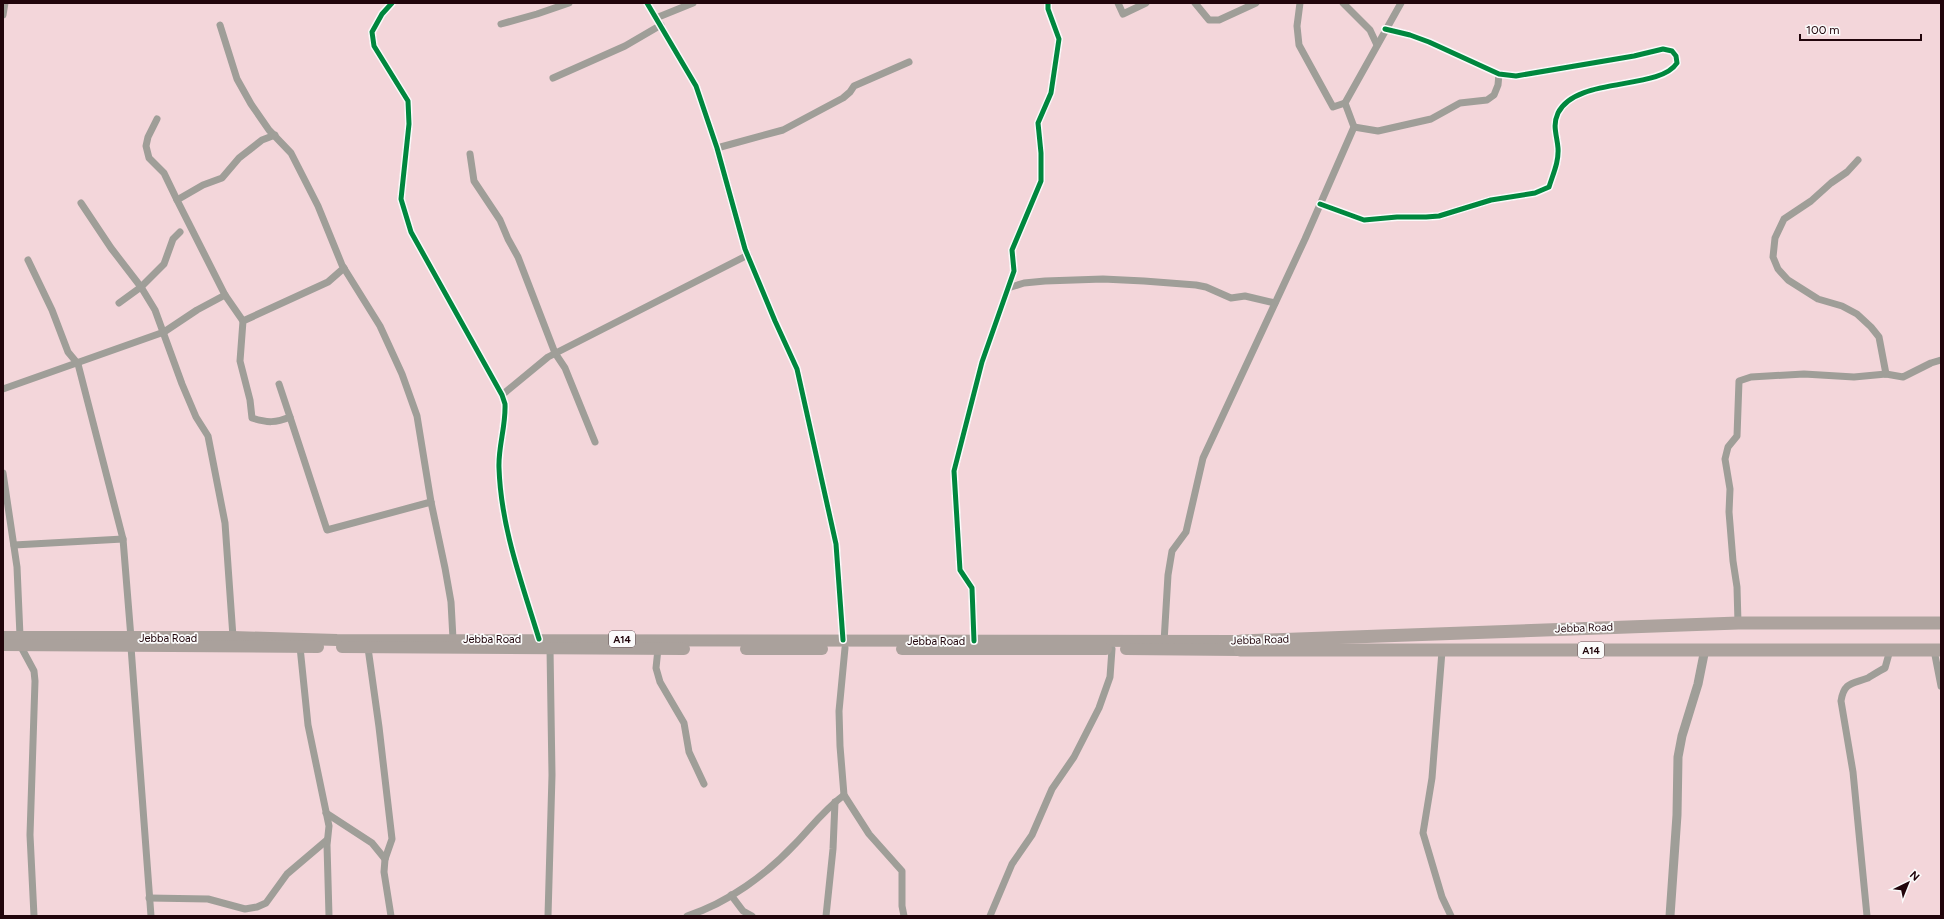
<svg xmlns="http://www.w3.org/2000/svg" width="1944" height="919" viewBox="0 0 1944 919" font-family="Figtree,sans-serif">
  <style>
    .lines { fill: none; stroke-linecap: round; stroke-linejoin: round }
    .minor { stroke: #9f9e98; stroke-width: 7 }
    .tertiary { stroke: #9f9e98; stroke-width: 9 }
    .trunk { stroke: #aaa19c; stroke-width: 12 }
    .motorway { stroke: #ada39e; stroke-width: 13 }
    .cycleway-casing { stroke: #fbfbfb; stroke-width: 8 }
    .cycleway { stroke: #00873e; stroke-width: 5 }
    .labels { text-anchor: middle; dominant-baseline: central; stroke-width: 3.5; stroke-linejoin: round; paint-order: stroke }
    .shield { fill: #fbfbfb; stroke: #624f53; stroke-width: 1 }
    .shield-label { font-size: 10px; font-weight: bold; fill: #21050b }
    .street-label { font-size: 11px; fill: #21050b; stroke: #fbfbfb }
  </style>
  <rect width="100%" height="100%" fill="#f3d6da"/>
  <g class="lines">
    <g class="minor">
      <path d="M392 3 382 14 372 32 374 46 408 101 409 124 401 199 411 232 502 395 505 404C506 426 498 447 499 468 501 528 522 583 539 639"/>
      <polyline points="647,3 696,86 717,148 745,249 775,321 797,369 836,544 843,640"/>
      <polyline points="1118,3 1123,14 1146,3"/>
      <polyline points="1195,3 1209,20 1219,20 1256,3"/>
      <polyline points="1300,3 1297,26 1299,45 1333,107 1345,103"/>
      <polyline points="1343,3 1370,30 1377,45"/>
      <polyline points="3,15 5,3"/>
      <polyline points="656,18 693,3"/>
      <polyline points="501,24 537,14 569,3"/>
      <polyline points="220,25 237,79 251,104 269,130 291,153 318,206 342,265 380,326 402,374 417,416 431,502 445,568 451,602 453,639"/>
      <polyline points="553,78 625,46 661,25"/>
      <polyline points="157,119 148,137 146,146 149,158 164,173 177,200"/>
      <polyline points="1354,127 1378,131 1431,119 1460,103 1487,100 1494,95 1498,85 1499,74"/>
      <polyline points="717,148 783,130 843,98 850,92 854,86 909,62"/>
      <polyline points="470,154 474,181 500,220 508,239 518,257 555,353 565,368 595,442"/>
      <polyline points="1858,160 1847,172 1831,183 1811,201 1784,219 1775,238 1773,257 1778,269 1788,280 1818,299 1842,306 1857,314 1871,327 1879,337 1886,374"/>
      <polyline points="81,203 111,248 141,287 155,310 182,384 196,417 208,436 225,523 233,637"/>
      <path d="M1320 204 1364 220 1397 217H1426L1439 216 1491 200 1535 193 1549 187C1553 174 1559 162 1558 148 1557 135 1552 126 1558 113 1576 76 1659 91 1677 63L1676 56 1672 51 1663 49 1634 56 1516 76 1499 74 1429 42 1410 35 1385 29"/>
      <polyline points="1008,288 1024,283 1045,281 1103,279 1144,281 1196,285 1206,287 1231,298 1245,296 1275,303"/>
      <polyline points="119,303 141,287 164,264 173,239 180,232"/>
      <polyline points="243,321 225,295 177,200 203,185 222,178 239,158 262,140 275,135"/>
      <path d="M279 384 290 417C276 423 267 423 252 418L250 400 240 361 243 321 328 282 344 268"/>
      <polyline points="3,389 164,332 197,310 225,295"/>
      <polyline points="502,395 548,357 748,255"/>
      <polyline points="290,417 327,530 431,502"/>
      <polyline points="3,473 17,567 20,636"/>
      <polyline points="123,539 131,638"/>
      <polyline points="14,545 123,539 78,364 68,352 52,310 28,260"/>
      <polyline points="1738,623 1737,587 1733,561 1729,512 1730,489 1725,459 1728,447 1737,436 1739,381 1751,377 1804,374 1854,377 1886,374 1903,377 1931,363 1941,360"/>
      <polyline points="974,641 972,588 960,570 954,471 982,362 1014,271 1012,250 1041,181 1041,153 1038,123 1051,93 1059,39 1048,9 1048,3"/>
      <polyline points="1164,642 1168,575 1172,551 1186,532 1203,458 1305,239 1354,127 1345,103 1401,3"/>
      <polyline points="20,645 34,671 35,681 30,835 34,916"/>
      <polyline points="131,647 151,916"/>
      <polyline points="300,647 308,725 329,826 327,845 329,916"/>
      <polyline points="368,648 379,727 392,839 385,859 384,872 391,916"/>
      <polyline points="845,648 839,711 840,746 844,795 869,834 902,871 902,906 904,916"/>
      <polyline points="658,649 656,668 660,682 684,723 689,752 704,784"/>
      <polyline points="1934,650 1941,686"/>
      <polyline points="1442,651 1432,778 1423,833 1442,897 1451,916"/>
      <polyline points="326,813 372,843 385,859"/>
      <polyline points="731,895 743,911 752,916"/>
      <polyline points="149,898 208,899 245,909 257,907 266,903 287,874 327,840"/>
      <polyline points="548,916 552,775 550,648"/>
      <path d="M687 916C728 903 767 874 796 843 813 825 824 810 844 795"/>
      <polyline points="826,916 833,849 835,802"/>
      <polyline points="990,916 1012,864 1032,835 1052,789 1074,757 1099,708 1110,677 1112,649"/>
      <path d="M1867 916 1853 772 1841 701C1844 682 1852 684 1868 678 1873 675 1879 671 1885 668L1890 650"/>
    </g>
    <polyline class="tertiary" points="1670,916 1677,815 1678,757 1682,736 1698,684 1705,649"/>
    <g class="trunk">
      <polyline points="3,637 233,637 337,640 1241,641"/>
      <polyline points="3,645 318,647"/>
      <polyline points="342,647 684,649"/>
      <polyline points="746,649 822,649"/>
      <polyline points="902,649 1106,649"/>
      <polyline points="1126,649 1240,650"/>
    </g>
    <g class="motorway">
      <polyline points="1241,641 1738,623 1941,623"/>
      <polyline points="1240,650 1941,650"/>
    </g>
    <defs>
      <g id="cycleway">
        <path d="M392 3 382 14 372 32 374 46 408 101 409 124 401 199 411 232 502 395 505 404C506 426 498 447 499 468 501 528 522 583 539 639"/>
        <polyline points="647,3 696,86 717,148 745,249 775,321 797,369 836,544 843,640"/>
        <path d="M1320 204 1364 220 1397 217H1426L1439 216 1491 200 1535 193 1549 187C1553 174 1559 162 1558 148 1557 135 1552 126 1558 113 1576 76 1659 91 1677 63L1676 56 1672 51 1663 49 1634 56 1516 76 1499 74 1429 42 1410 35 1385 29"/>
        <polyline points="974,641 972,588 960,570 954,471 982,362 1014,271 1012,250 1041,181 1041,153 1038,123 1051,93 1059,39 1048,9 1048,3"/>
      </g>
    </defs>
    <use href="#cycleway" class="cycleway-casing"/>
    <use href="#cycleway" class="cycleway"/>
  </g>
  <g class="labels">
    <g class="shield">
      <rect x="609" y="631" width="26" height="16" rx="3"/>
      <rect x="1578" y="642" width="26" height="16" rx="3"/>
    </g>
    <g class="shield-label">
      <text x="622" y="639">A14</text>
      <text x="1591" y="650">A14</text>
    </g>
    <g class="street-label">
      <text transform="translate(1584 628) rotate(-2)">Jebba Road</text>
      <text x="168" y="638">Jebba Road</text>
      <text x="492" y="639">Jebba Road</text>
      <text transform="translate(1260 640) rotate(-2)">Jebba Road</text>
      <text x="936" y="641">Jebba Road</text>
    </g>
  </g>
  <rect width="1944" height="919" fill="none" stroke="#21050b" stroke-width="8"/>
  <g transform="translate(1908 883) rotate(43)" stroke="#fbfbfb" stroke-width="3" paint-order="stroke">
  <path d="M0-3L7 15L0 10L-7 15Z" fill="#21050b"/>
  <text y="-6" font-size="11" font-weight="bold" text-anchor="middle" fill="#21050b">N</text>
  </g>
  <path d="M1800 34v6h121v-6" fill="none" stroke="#21050b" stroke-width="2"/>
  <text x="1806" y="34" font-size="12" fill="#21050b" stroke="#fbfbfb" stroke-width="3" paint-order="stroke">100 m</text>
</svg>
